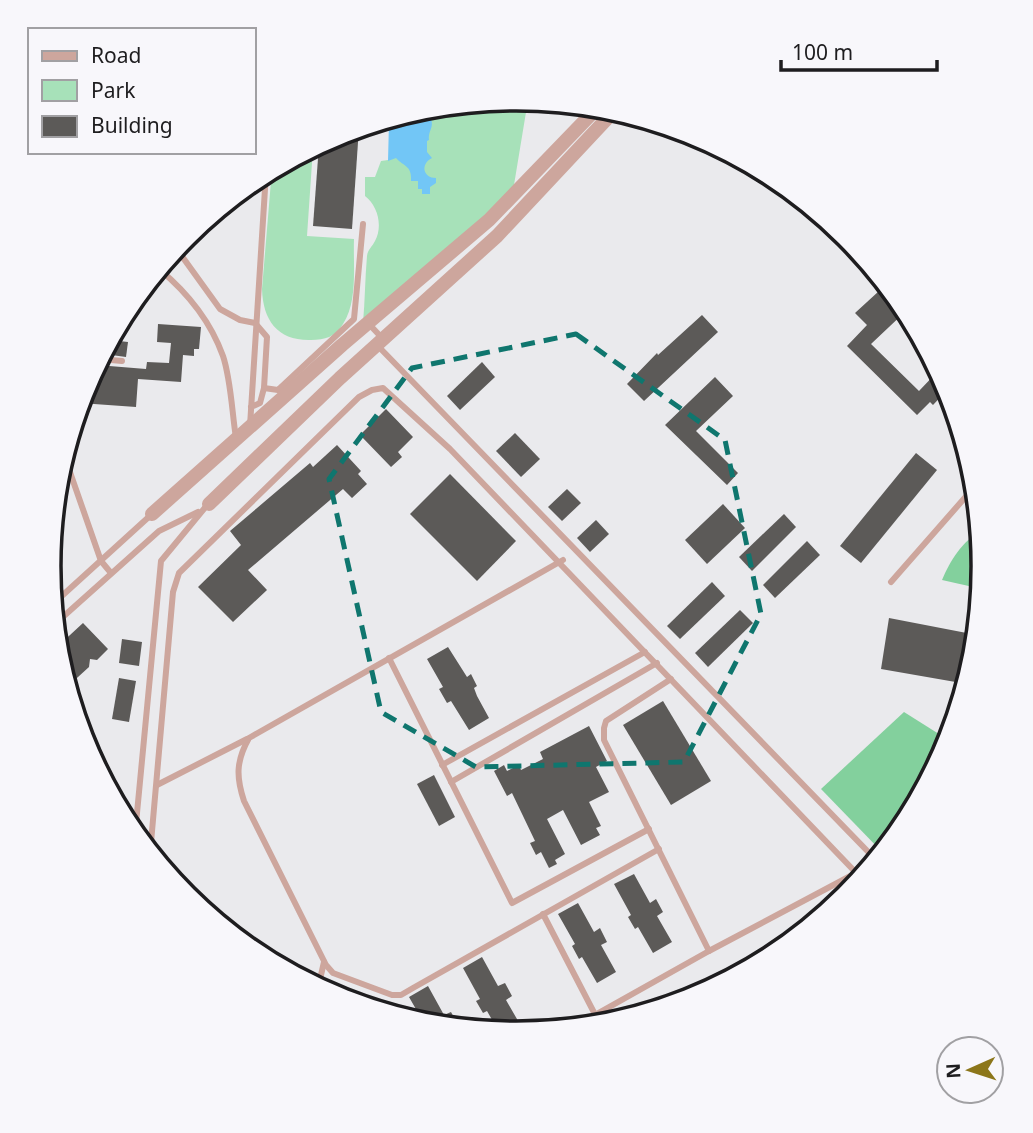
<svg xmlns="http://www.w3.org/2000/svg" width="1033" height="1133" viewBox="0 0 1033 1133" font-family="'Noto Sans',sans-serif">
  <style>
    .green { fill: #a7e1b9 }
    .forest { fill: #83d09d }
    .water { fill: #72c6f6 }
    .building { fill: #5c5a58 }
    .lines { fill: none; stroke-linecap: round; stroke-linejoin: round }
    .service { stroke: #cda69d; stroke-width: 6 }
    .tertiary { stroke: #cda69d; stroke-width: 14 }
    .marked { fill: none; stroke: #0f766e; stroke-width: 5; stroke-dasharray: 14 9; stroke-linejoin: round }
    .rim { fill: none; stroke: #1e1d1f; stroke-width: 3.5 }
  </style>
  <rect width="100%" height="100%" fill="#eaeaed"/>
  <g class="green">
    <path d="M517 99 528 100 513 191 363 323C365 301 365 278 367 256 368 249 372 247 375 241 383 226 378 206 365 196V177H375L381 161 388 160 436 116 441 106Z"/>
    <path d="M313 148 307 236 354 239C353 266 358 301 343 324 335 337 325 340 311 340 278 341 263 321 262 289L272 169Z"/>
  </g>
  <g class="forest">
    <path d="M981 531 984 567 982 589 942 580C950 561 962 541 981 531Z"/>
    <polygon points="904,712 950,741 905,827 883,853 821,789"/>
  </g>
  <path class="water" d="M414 111 429 113C436 129 428 128 429 140L427 141V152L432 158C420 164 423 178 436 178V183L430 187V194H422V189H418V181H411C412 165 404 167 396 158L388 161 389 122Z"/>
  <g class="building">
    <polygon points="359,128 352,229 313,226 319,145 338,134"/>
    <polygon points="890,289 907,310 871,344 919,391 939,370 949,388 933,405 930,402 917,415 847,346 867,325 855,313 879,291 883,296"/>
    <polygon points="702,315 718,332 644,401 627,384 657,353 658,355"/>
    <polygon points="158,324 201,327 199,349 194,349 194,356 183,355 181,382 138,379 136,407 80,403 85,387 97,365 146,369 147,362 169,363 171,343 157,342"/>
    <polygon points="110,340 128,342 126,357 104,354"/>
    <polygon points="482,362 495,377 460,410 447,396"/>
    <polygon points="715,377 733,396 696,431 738,473 727,485 665,425"/>
    <polygon points="386,409 413,437 398,452 402,457 391,467 360,435"/>
    <polygon points="515,433 540,459 521,477 496,451"/>
    <polygon points="337,445 361,471 358,474 367,484 352,498 343,489 248,570 267,590 233,622 198,587 241,545 230,531 310,463 313,467"/>
    <polygon points="916,453 937,470 861,563 840,546"/>
    <polygon points="450,474 516,541 477,581 410,514"/>
    <polygon points="567,489 581,503 562,521 548,507"/>
    <polygon points="723,504 745,528 707,564 685,540"/>
    <polygon points="784,514 796,527 752,571 739,557"/>
    <polygon points="596,520 609,534 590,552 577,538"/>
    <polygon points="807,541 820,555 775,598 763,585"/>
    <polygon points="712,582 725,596 680,639 667,626"/>
    <polygon points="740,610 753,623 708,667 695,653"/>
    <polygon points="889,618 977,635 975,658 967,684 881,669"/>
    <polygon points="83,623 108,649 97,660 90,659 89,667 67,687 57,647"/>
    <polygon points="122,639 142,642 139,666 119,663"/>
    <polygon points="448,647 467,677 471,674 477,686 474,688 477,696 489,718 469,730 451,701 447,703 439,689 443,687 427,659"/>
    <polygon points="119,678 136,681 129,722 112,719"/>
    <polygon points="663,701 711,781 671,805 623,725"/>
    <polygon points="589,726 607,761 596,767 609,792 589,802 601,826 596,828 600,835 581,845 563,810 547,819 565,854 555,860 557,864 549,868 541,852 536,855 530,843 535,841 512,793 507,796 494,771 504,765 507,771 519,765 521,770 543,759 540,752"/>
    <polygon points="434,775 455,817 439,826 417,784"/>
    <polygon points="634,874 650,903 656,899 663,912 657,916 672,942 653,953 638,927 635,929 628,917 631,915 614,884"/>
    <polygon points="578,903 594,932 600,928 607,942 601,945 616,972 597,983 582,957 579,959 572,946 575,944 558,914"/>
    <polygon points="482,957 498,986 505,983 512,996 506,1000 521,1026 508,1033 499,1032 487,1011 483,1013 476,1001 480,999 463,968"/>
    <polygon points="428,986 444,1015 451,1012 458,1025 453,1028 425,1025 409,997"/>
  </g>
  <g class="lines">
    <g class="service">
      <polyline points="176,248 220,309 240,320 255,323 267,337 264,388 260,403 251,407"/>
      <path d="M159 269C188 293 210 320 223 356 231 380 232 413 236 438"/>
      <polyline points="368,323 383,339"/>
      <polyline points="377,345 877,861"/>
      <polyline points="100,359 122,361"/>
      <polyline points="264,388 278,390 354,319 363,224"/>
      <polyline points="250,426 266,173"/>
      <polyline points="64,455 101,561 111,573"/>
      <path d="M563 560 249 738C236 761 236 777 244 801L326 965 333 973 392 995H401L413 988 659 849"/>
      <polyline points="891,582 976,485"/>
      <polyline points="53,604 152,514"/>
      <polyline points="55,624 159,531 198,512"/>
      <polyline points="389,658 512,903 649,829"/>
      <polyline points="671,679 606,721 604,728 604,740 709,951"/>
      <polyline points="442,765 645,652"/>
      <polyline points="451,782 657,663"/>
      <polyline points="157,785 247,739"/>
      <polyline points="135,834 161,561 208,504"/>
      <polyline points="150,854 173,592 179,573 359,397 372,390 383,388 450,449 862,879"/>
      <polyline points="543,914 601,1026"/>
      <polyline points="318,988 324,962"/>
      <polyline points="570,1029 709,951 856,873"/>
    </g>
    <g class="tertiary">
      <polyline points="209,504 340,378 497,236 615,110"/>
      <polyline points="152,514 342,345 489,220 598,107"/>
    </g>
  </g>
  <path class="marked" d="M576 334 725 440 761 614 684 762 476 767 381 712 329 479 412 368Z"/>
  <path d="M0 0H1033V1133H0ZM61 566a455 455 0 1 1 910 0a455 455 0 1 1-910 0Z" fill="#f8f7fb" fill-rule="evenodd"/>
  <path class="rim" d="M61 566a455 455 0 1 1 910 0a455 455 0 1 1-910 0Z"/>
  <rect x="28" y="28" width="228" height="126" fill="#f8f7fb" stroke="#a1a0a3" stroke-width="2"/>
  <rect x="42" y="51" width="35" height="10" fill="#cda69d" stroke="#a1a0a3" stroke-width="2"/>
  <text x="91" y="63" font-size="21" fill="#1e1d1f">Road</text>
  <rect x="42" y="80" width="35" height="21" fill="#a7e1b9" stroke="#a1a0a3" stroke-width="2"/>
  <text x="91" y="98" font-size="21" fill="#1e1d1f">Park</text>
  <rect x="42" y="116" width="35" height="21" fill="#5c5a58" stroke="#a1a0a3" stroke-width="2"/>
  <text x="91" y="133" font-size="21" fill="#1e1d1f">Building</text>
  <g transform="translate(970 1070) rotate(267)"><circle r="33" fill="#f8f7fb" stroke="#a1a0a3" stroke-width="2"/>
  <path d="M0-5L12 26L0 18L-12 26Z" fill="#8c761a"/>
  <text y="-10" font-size="19" font-weight="bold" text-anchor="middle" fill="#1e1d1f">N</text>
  </g>
  <path d="M781 60v10h156v-10" fill="none" stroke="#1e1d1f" stroke-width="3.5"/>
  <text x="792" y="60" font-size="21" fill="#1e1d1f" stroke="#f8f7fb" stroke-width="5" paint-order="stroke">100 m</text>
</svg>
